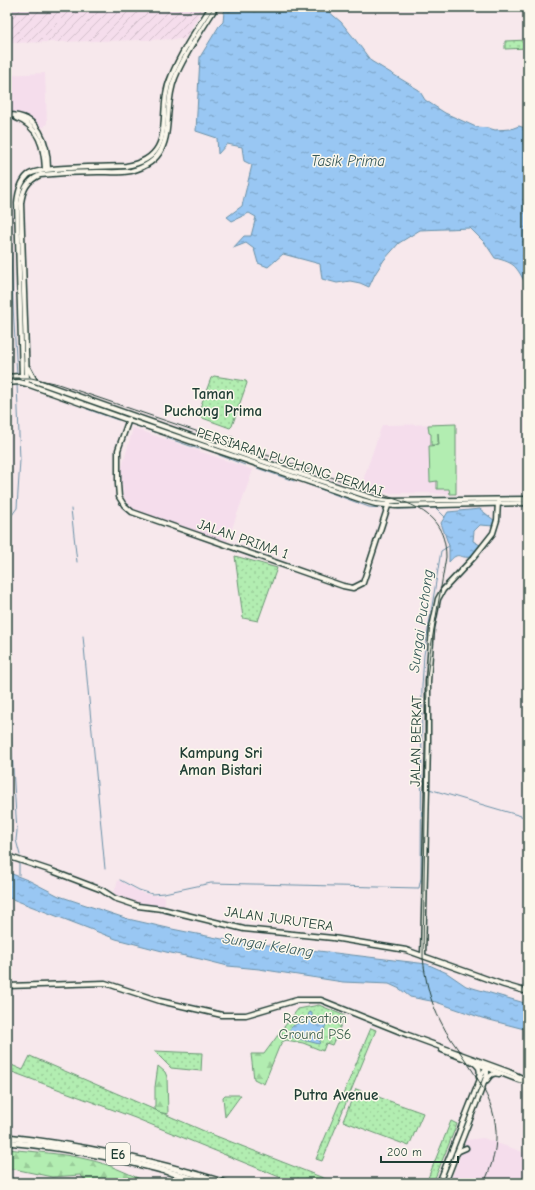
<svg xmlns="http://www.w3.org/2000/svg" width="535" height="1190" viewBox="0 0 535 1190" font-family="'Comic Neue',sans-serif">
  <style>
    .built { fill: #f5ddec }
    .industrial { fill: url(#industrial-furrows) }
    .grass { fill: url(#grass-dots); stroke: #689572 }
    .forest { fill: url(#forest-firs); stroke: #689572 }
    .garden { fill: #b2edb1; stroke: #689572 }
    .water { fill: url(#water-ripples); stroke: #6890a7 }
    .lines { fill: none; stroke-linecap: round; stroke-linejoin: round }
    .stream { stroke: #6890a7; stroke-width: 1 }
    .secondary-casing { stroke: #1f3d34; stroke-width: 7 }
    .highway-casing { stroke: #1f3d34; stroke-width: 8 }
    .secondary { stroke: #fbf7ec; stroke-width: 4 }
    .highway { stroke: #fbf7ec; stroke-width: 5 }
    .tram { stroke: #1f3d34; stroke-width: 1 }
    .labels { text-anchor: middle; dominant-baseline: central; stroke-width: 3; stroke-linejoin: round; paint-order: stroke }
    .shield { fill: #fbf7ec; stroke: #61756b; stroke-width: 1 }
    .shield-label { font-size: 13px; font-weight: bold; fill: #1f3d34 }
    .street-label { font-size: 14px; fill: #1f3d34; stroke: #fbf7ec }
    .park-label { font-size: 14px; fill: #3c604d; stroke: #fbf7ec }
    .water-label { font-size: 15px; font-style: italic; fill: #37595a; stroke: #fbf7ec }
    .neighbourhood-label { font-size: 15px; font-weight: bold; fill: #1f3d34; stroke: #fbf7ec }
  </style>
  <defs>
    <pattern id="industrial-furrows" width="10" height="10" patternUnits="userSpaceOnUse"><rect width="10" height="10" fill="#f5ddec"/><path d="M-1 1l2-2M0 10L10 0M9 11l2-2" fill="none" stroke="#d2bfcb"/></pattern>
    <pattern id="grass-dots" width="8" height="8" patternUnits="userSpaceOnUse"><rect width="8" height="8" fill="#b2edb1"/><path d="M2 2h.1M6 6h.1" fill="none" stroke="#9c9" stroke-width="1.8" stroke-linecap="round"/></pattern>
    <pattern id="forest-firs" width="22" height="20" patternUnits="userSpaceOnUse"><rect width="22" height="20" fill="#b2edb1"/><path d="M5 1l3.5 6h-7zM16 11l3.5 6h-7z" fill="#9c9"/></pattern>
    <pattern id="water-ripples" width="26" height="14" patternUnits="userSpaceOnUse"><rect width="26" height="14" fill="#99c7f3"/><path d="M2 4q2-2 4 0t4 0M15 11q2-2 4 0t4 0" fill="none" stroke="#7ca3c6"/></pattern>
  </defs>
  <rect width="100%" height="100%" fill="#f7e8ec"/>
  <filter id="ink" filterUnits="userSpaceOnUse"><feTurbulence type="fractalNoise" baseFrequency=".025" numOctaves="2"/><feDisplacementMap in="SourceGraphic" scale="8" xChannelSelector="R" yChannelSelector="G"/><feConvolveMatrix kernelMatrix="1 2 1 2 8 2 1 2 1" color-interpolation-filters="sRGB"/></filter>
  <g filter="url(#ink)">
    <g class="built">
      <polygon points="45,73 47,123 44,127 39,128 27,118 9,112 7,75"/>
      <polygon points="457,424 457,495 433,493 380,493 361,486 382,425"/>
      <polygon points="133,428 253,470 227,542 133,510 123,496 121,471"/>
      <polygon points="118,880 142,893 151,895 165,896 165,907 135,903 113,896"/>
      <polygon points="483,1138 528,1154 528,1183 450,1183 466,1140"/>
    </g>
    <polygon class="industrial" points="7,7 203,7 185,39 8,43"/>
    <g class="grass">
      <polygon points="528,40 528,48 505,49 505,41"/>
      <polygon points="214,376 246,381 247,383 232,426 230,428 197,416 211,378"/>
      <polygon points="235,556 277,568 258,621 243,618"/>
      <polygon points="319,1005 345,1016 332,1045 326,1043 323,1051 303,1043 286,1040 281,1031 298,1009"/>
      <polygon points="371,1028 376,1030 322,1161 316,1159"/>
      <polygon points="154,1051 202,1053 201,1071 171,1068"/>
      <polygon points="30,1056 211,1134 336,1183 294,1183 135,1118 7,1070 7,1063 23,1070"/>
      <polygon points="356,1089 423,1113 409,1146 343,1121"/>
      <polygon points="225,1095 241,1095 225,1117 223,1097"/>
      <polygon points="451,1121 457,1124 433,1183 426,1183"/>
    </g>
    <g class="forest">
      <polygon points="281,1031 286,1040 282,1042 279,1047 264,1084 254,1079 251,1054 264,1054"/>
      <polygon points="158,1066 165,1072 167,1077 168,1114 158,1112 155,1109 155,1087"/>
      <path d="M7 1149C34 1152 63 1153 90 1160 108 1164 125 1172 142 1180V1183H89L80 1175 52 1177 14 1169H7Z"/>
    </g>
    <polygon class="garden" points="456,424 456,494 450,494 449,489 437,489 437,481 430,482 429,446 439,445 438,433 438,445 431,445 431,434 429,433 428,425"/>
    <g class="water">
      <path d="M228 7H320L328 11 341 22 354 38 371 61 419 90 425 100 445 113 476 127 488 128 495 130 511 129 519 126 528 129V284H526C516 267 516 263 495 258L485 243 470 228 420 230 399 243 384 260 375 274 369 287 360 283 350 281 337 283 322 279 320 264 283 254 268 267 258 263 254 249 246 243 233 248 244 236H251L256 217 249 213 232 221 227 217 242 206 252 165 244 161 242 147 227 144 218 154 217 138 196 131 200 57 219 26 223 22 224 12Z"/>
      <path d="M480 509 495 521 494 526 480 525 474 531 473 541 480 545 471 557C459 559 459 550 449 562V546L441 523 448 512Z"/>
      <polygon points="7,872 30,881 59,896 128,919 172,929 227,940 427,964 447,973 466,986 528,1004 528,1030 482,1018 436,1002 410,997 400,989 389,984 343,982 259,969 228,966 200,959 166,952 116,939 7,897"/>
      <path d="M309 1012 312 1013V1018L324 1021 326 1018 328 1019 319 1044 292 1037 288 1034C288 1026 302 1021 308 1018Z"/>
    </g>
    <g class="lines">
      <g class="stream">
        <polyline points="7,151 13,306 17,375"/>
        <polyline points="87,409 118,420"/>
        <polyline points="137,426 154,432"/>
        <polyline points="167,438 199,449"/>
        <polyline points="219,455 245,465"/>
        <polyline points="257,468 294,481"/>
        <polyline points="304,483 369,507 380,508"/>
        <polyline points="71,509 77,562"/>
        <polyline points="398,509 436,508 445,517"/>
        <polyline points="7,522 17,508 20,460 17,384"/>
        <polyline points="83,636 105,869"/>
        <polyline points="7,675 17,831 16,840 20,855"/>
        <polyline points="429,789 528,818"/>
        <polyline points="19,875 19,864"/>
        <polyline points="120,880 139,890 152,894 164,893 211,883 419,888 421,878 422,687 424,655 441,551 449,546"/>
      </g>
      <defs>
        <g id="secondary">
          <path d="M7 115C39 114 48 142 48 169"/>
          <path d="M16 118C39 126 44 148 45 169"/>
          <polyline points="28,368 35,381"/>
          <polyline points="7,377 19,376 35,381 285,469 376,499 389,501 528,499"/>
          <path d="M22 378 17 203C18 193 20 182 28 175 39 166 108 167 126 166 180 157 155 112 171 77 181 52 196 30 211 7"/>
          <path d="M27 381 21 203C23 189 27 181 40 175 59 173 78 172 98 172 108 172 121 173 131 171 182 158 160 113 175 78 185 53 202 30 216 7"/>
          <polyline points="7,383 19,382 27,384 128,420 362,500 376,504 396,506 528,503"/>
          <polyline points="129,419 118,450 118,484 119,497 124,505 132,512 343,586 353,588 363,583 389,503"/>
          <polyline points="220,446 231,440 232,444 237,451"/>
          <polyline points="7,856 52,871 102,890 114,898 138,906 162,909 244,929 333,938 406,950 504,985 528,992"/>
          <polyline points="423,956 428,743 428,681 432,628 438,599 443,590 474,557 493,533 497,520 498,502"/>
          <polyline points="7,986 105,983 160,1001 222,1015 246,1015 297,1000 321,1000 408,1035 509,1072 520,1077 525,1080"/>
          <path d="M442 1050 473 1062C479 1066 481 1069 479 1077"/>
          <polyline points="477,1064 516,1079 528,1082"/>
          <path d="M487 1080C490 1075 493 1072 499 1074"/>
          <polyline points="456,1154 459,1151 466,1148"/>
          <polyline points="439,1183 482,1074 487,1067"/>
          <polyline points="445,1183 481,1091 487,1074 487,1067"/>
        </g>
        <g id="highway">
          <path d="M7 1137C83 1145 154 1161 226 1183"/>
          <path d="M7 1142C75 1148 142 1163 207 1183"/>
        </g>
      </defs>
      <use href="#secondary" class="secondary-casing"/>
      <use href="#highway" class="highway-casing"/>
      <use href="#secondary" class="secondary"/>
      <use href="#highway" class="highway"/>
      <path class="tram" d="M7 378H31L58 384 407 503C432 513 446 529 446 557L430 653 427 678 423 957C425 979 430 1002 441 1022 447 1035 456 1046 464 1058 494 1101 508 1132 484 1183"/>
    </g>
  </g>
  <g class="labels">
    <rect class="shield" x="106" y="1143" width="24" height="22" rx="3"/>
    <g class="shield-label">
      <text x="118" y="1154">E6</text>
    </g>
    <g class="street-label">
      <text transform="translate(290 462) rotate(18)">PERSIARAN PUCHONG PERMAI</text>
      <text transform="translate(243 539) rotate(19)">JALAN PRIMA 1</text>
      <text transform="translate(416 741) rotate(-89)">JALAN BERKAT</text>
      <text transform="translate(279 919) rotate(8)">JALAN JURUTERA</text>
    </g>
    <g class="park-label">
      <text x="315" y="1018">Recreation<tspan x="315" dy="16">Ground PS6</tspan></text>
    </g>
    <g class="water-label">
      <text x="348" y="161">Tasik Prima</text>
      <text transform="translate(421 621) rotate(-82)">Sungai Puchong</text>
      <text transform="translate(268 945) rotate(9)">Sungai Kelang</text>
    </g>
    <g class="neighbourhood-label">
      <text x="213" y="394">Taman<tspan x="213" dy="17">Puchong Prima</tspan></text>
      <text x="221" y="753">Kampung Sri<tspan x="221" dy="17">Aman Bistari</tspan></text>
      <text x="336" y="1095">Putra Avenue</text>
    </g>
  </g>
  <rect width="535" height="1190" fill="none" stroke="#fbf7ec" stroke-width="24"/>
  <rect x="12" y="12" width="511" height="1166" fill="none" stroke="#1f3d34" stroke-width="1.5" filter="url(#ink)"/>
  <path d="M381 1156v6h77v-6" fill="none" stroke="#1f3d34" stroke-width="2"/>
  <text x="387" y="1156" font-size="12" fill="#1f3d34" stroke="#fbf7ec" stroke-width="3" paint-order="stroke">200 m</text>
</svg>
